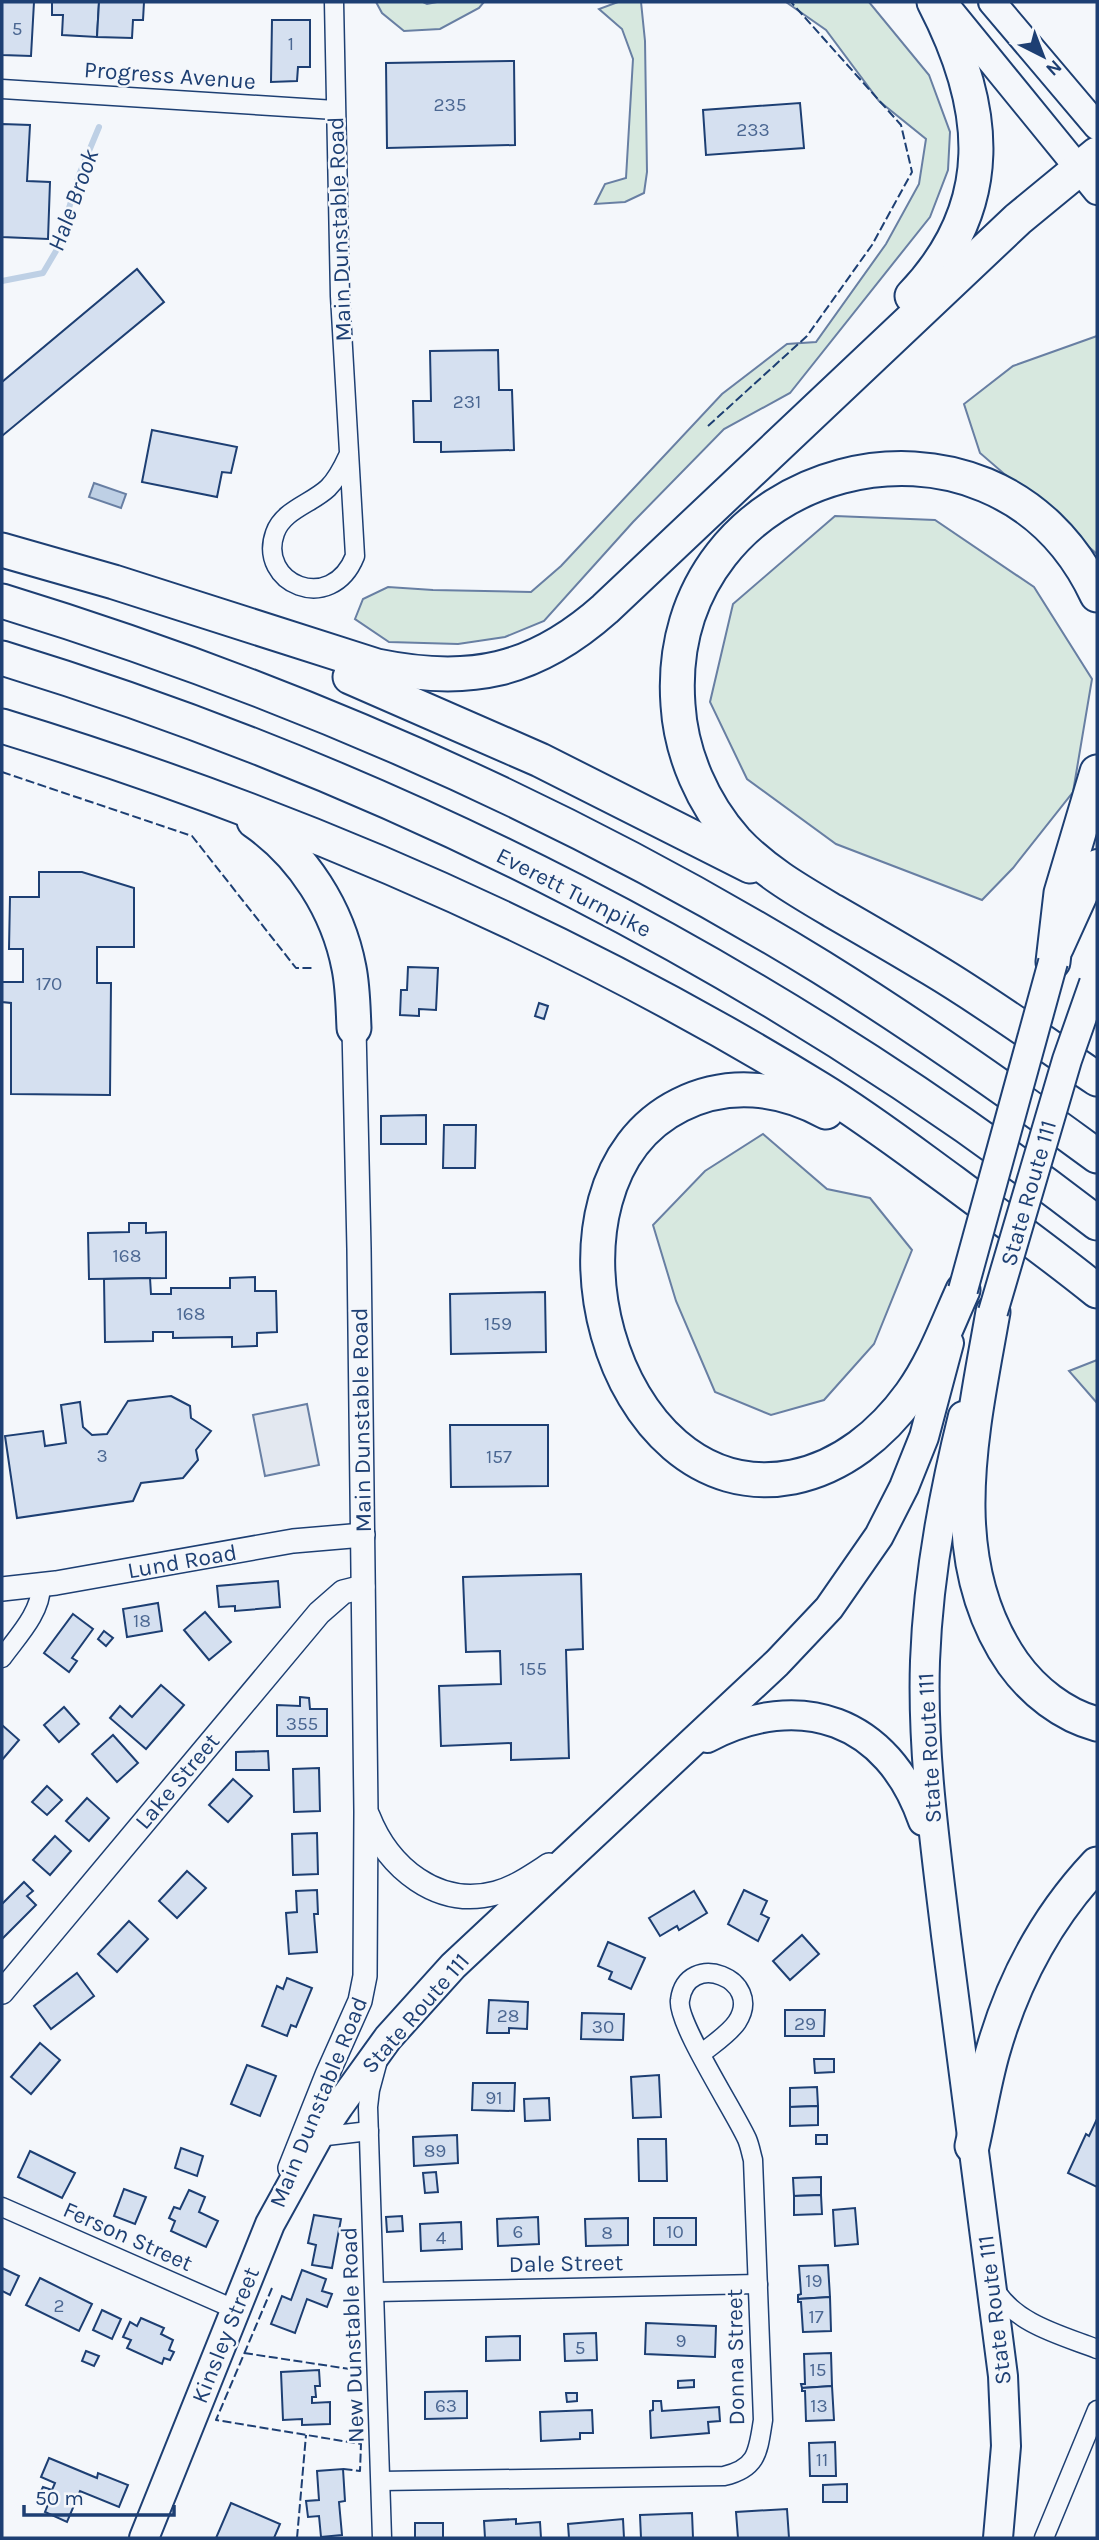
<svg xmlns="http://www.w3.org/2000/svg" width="1099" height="2540" font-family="Karla,sans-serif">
  <rect width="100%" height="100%" fill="#f4f7fb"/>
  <g fill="#d7e8df" stroke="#687fa3" stroke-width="2">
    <path d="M376 2H423L427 4 437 2H484L479 8 440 29 404 31 382 13Z"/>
    <path d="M618 2H641L645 41 647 172 644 193 625 202 595 204 605 184 626 178 633 59 622 29 599 9Z"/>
    <path d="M786 2H869L929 75 950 132 948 170 930 217 790 393 724 429 633 522 544 621 505 637 458 644 389 642 355 619 363 599 388 587 433 590 531 592 561 566 722 394 787 344 816 342 886 244 919 184 926 139 879 101 826 30Z"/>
    <path d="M1097 336V554L980 453 964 404 1013 366Z"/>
    <path d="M835 516 935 520 1034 587 1092 679 1073 792 1013 868 982 900 836 844 747 779 710 702 733 604Z"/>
    <path d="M763 1134 827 1189 870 1198 912 1250 874 1344 824 1400 771 1415 715 1392 676 1301 653 1225 705 1171Z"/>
    <path d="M1097 1360V1403L1069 1371Z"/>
  </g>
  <path fill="#e3e8f0" stroke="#687fa3" stroke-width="2" d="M307 1404 319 1465 265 1476 253 1415Z"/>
  <path fill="#bed0e5" stroke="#687fa3" stroke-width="2" d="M94 483 126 494 121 508 89 497Z"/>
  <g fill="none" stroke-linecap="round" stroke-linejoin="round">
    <path stroke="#bed0e5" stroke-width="6" d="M2 281 43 273 56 251 79 175 99 127"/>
  </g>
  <g fill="#d5e0f0" stroke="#1d3f73" stroke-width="2">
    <path d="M2 2H34L31 56 2 55Z"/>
    <path d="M52 2H99L97 37 62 35 63 15H52Z"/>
    <path d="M99 2H144L143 20H133L132 38 97 37Z"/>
    <path d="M272 20H310V67H298L297 81 271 82Z"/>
    <path d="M514 61 515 145 387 148 386 63Z"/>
    <path d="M800 103 804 148 706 155 703 110Z"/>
    <path d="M2 124 30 125 27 181 50 182 48 239 2 237Z"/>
    <path d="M137 269 164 302 2 436V382Z"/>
    <path d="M498 350 499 390H512L514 450 441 452V442H414L413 401H431L430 351Z"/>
    <path d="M152 430 237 447 231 473 222 472 217 497 142 482Z"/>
    <path d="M39 872H82L134 888V947H97V983H111L110 1095 11 1094V1003L2 1002V982H23V949H9L10 897H39Z"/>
    <path d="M408 967 438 968 436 1010 419 1009V1016L400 1015 401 990H407Z"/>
    <path d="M539 1003 548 1006 544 1019 535 1016Z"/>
    <path d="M426 1115V1144H381V1116Z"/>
    <path d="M444 1125H476L475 1168H443Z"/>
    <path d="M129 1223H146V1233L166 1232V1278L89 1279 88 1233 129 1232Z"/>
    <path d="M255 1277V1291H276L277 1332 257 1333V1346L232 1347V1337L173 1338V1332H153V1341L105 1342 104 1279 150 1278 151 1294H171V1288H230V1278Z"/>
    <path d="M545 1292 546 1352 451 1354 450 1294Z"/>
    <path d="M171 1396 190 1406 191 1418 211 1431 196 1450 198 1460 183 1478 141 1483 133 1501 17 1518 5 1436 43 1431 45 1446 66 1443 61 1405 80 1402 83 1427 92 1435 107 1434 128 1401Z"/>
    <path d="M450 1425H548V1486L451 1487Z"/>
    <path d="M581 1574 583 1649 566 1650 569 1758 511 1760V1743L441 1746 439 1686 501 1684 500 1651 466 1652 463 1577Z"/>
    <path d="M278 1581 280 1607 235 1611V1606L219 1607 217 1586Z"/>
    <path d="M158 1603 162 1631 127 1637 123 1609Z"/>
    <path d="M205 1612 231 1642 209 1660 184 1630Z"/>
    <path d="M73 1614 93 1629 72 1658 77 1661 69 1672 44 1653Z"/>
    <path d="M104 1631 113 1638 106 1646 98 1639Z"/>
    <path d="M161 1685 184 1705 146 1749 110 1718 120 1706 132 1717Z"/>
    <path d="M300 1697 309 1698 310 1709H327V1736H277V1705L300 1706Z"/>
    <path d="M64 1707 79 1724 59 1742 44 1725Z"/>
    <path d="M2 1725 19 1740 2 1760Z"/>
    <path d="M113 1735 138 1763 117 1782 92 1754Z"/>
    <path d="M268 1751 269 1770H236V1752Z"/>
    <path d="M319 1768 320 1811 294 1812 293 1769Z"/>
    <path d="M233 1779 252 1796 228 1822 209 1805Z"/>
    <path d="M47 1786 62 1800 47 1815 32 1802Z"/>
    <path d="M87 1798 109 1818 89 1841 66 1821Z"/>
    <path d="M317 1833 318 1874 293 1875 292 1834Z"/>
    <path d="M55 1836 71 1851 50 1875 33 1860Z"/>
    <path d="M187 1871 206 1888 177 1918 159 1901Z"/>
    <path d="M24 1882 33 1891 27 1896 36 1905 2 1939V1904Z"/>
    <path d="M317 1890 318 1914H314L317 1952 289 1954 286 1913 297 1912 296 1891Z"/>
    <path d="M744 1890 767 1901 761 1914 769 1918 758 1941 728 1924Z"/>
    <path d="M694 1891 707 1913 679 1930 677 1926 660 1936 649 1918Z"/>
    <path d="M129 1921 148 1939 117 1972 98 1954Z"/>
    <path d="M802 1935 819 1954 790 1980 773 1961Z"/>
    <path d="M608 1942 645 1958 631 1989 609 1979 612 1972 598 1966Z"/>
    <path d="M77 1973 94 1996 51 2029 34 2006Z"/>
    <path d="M287 1978 312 1988 296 2027 291 2025 287 2036 262 2026 277 1986 283 1989Z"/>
    <path d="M489 2000 528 2002 527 2029 509 2028V2033H487Z"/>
    <path d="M785 2010H825L824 2036H785Z"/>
    <path d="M582 2013 624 2014 623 2040 581 2039Z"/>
    <path d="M40 2043 60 2060 31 2094 11 2077Z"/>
    <path d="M814 2059H834V2072L815 2073Z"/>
    <path d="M247 2065 276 2076 260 2116 231 2104Z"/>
    <path d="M659 2075 661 2117 633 2118 631 2077Z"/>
    <path d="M473 2083H515L514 2111 472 2110Z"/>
    <path d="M817 2087 818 2106 790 2107V2088Z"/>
    <path d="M549 2098 550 2120 525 2121 524 2099Z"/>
    <path d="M818 2106V2125L790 2126V2107Z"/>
    <path d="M1097 2119V2187L1068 2173 1086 2134 1089 2136Z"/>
    <path d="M457 2135 458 2163 414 2166 413 2137Z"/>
    <rect x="816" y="2135" width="11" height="9"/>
    <path d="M638 2139H666L667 2181H639Z"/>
    <path d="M181 2148 203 2156 197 2176 175 2168Z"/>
    <path d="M30 2151 75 2173 62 2198 18 2177Z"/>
    <path d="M436 2172 438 2192 425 2193 423 2173Z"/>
    <path d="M821 2177V2195L794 2196 793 2178Z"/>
    <path d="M124 2189 146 2197 135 2224 114 2216Z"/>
    <path d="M189 2190 205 2197 199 2212 218 2221 206 2247 171 2231 175 2221 169 2218 174 2207 180 2209Z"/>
    <path d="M821 2195 822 2214 794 2215V2196Z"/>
    <path d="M855 2208 858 2244 835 2246 833 2210Z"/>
    <path d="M314 2215 341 2219 332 2268 312 2265 316 2245 308 2243Z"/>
    <path d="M402 2216 403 2231 387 2232 386 2217Z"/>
    <path d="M538 2217 539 2244 498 2246 497 2219Z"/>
    <path d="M628 2218V2245L586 2246 585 2219Z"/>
    <rect x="654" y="2218" width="42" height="27"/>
    <path d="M461 2222 462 2249 421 2251 420 2224Z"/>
    <path d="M828 2265 830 2297 798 2299V2295L801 2294 799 2266Z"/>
    <path d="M2 2268 19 2276 10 2295 2 2291Z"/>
    <path d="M302 2270 326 2279 322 2291 332 2294 327 2307 307 2299 295 2333 271 2324 282 2296 291 2300Z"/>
    <path d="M40 2278 92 2304 79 2331 26 2305Z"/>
    <path d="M830 2297 831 2331 803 2332 801 2302H798V2299Z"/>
    <path d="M102 2310 121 2319 112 2339 93 2330Z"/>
    <path d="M141 2318 164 2328 161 2334 173 2340 169 2350 174 2352 170 2360 164 2358 162 2364 127 2348 131 2340 123 2337 130 2322 137 2326Z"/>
    <path d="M646 2323 716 2326 715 2357 645 2354Z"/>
    <path d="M596 2333 597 2360 565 2361 564 2334Z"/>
    <path d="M520 2336V2360L486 2361V2337Z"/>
    <path d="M86 2351 99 2356 94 2366 82 2361Z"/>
    <path d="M831 2353 832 2386 802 2388 801 2384H805L804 2354Z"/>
    <path d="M319 2370 320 2386H315L316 2397H312V2403L330 2402V2424L302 2425V2419L283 2420 281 2372Z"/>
    <path d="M694 2380V2387L678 2388V2381Z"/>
    <path d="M832 2386 834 2420 806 2421 805 2391H802V2388Z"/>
    <path d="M467 2391V2418L425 2419V2392Z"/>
    <path d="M566 2393H577V2401L567 2402Z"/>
    <path d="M653 2401H661L662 2411 719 2407 720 2421 708 2422 709 2433 651 2438 650 2411 653 2410Z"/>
    <path d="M592 2410 593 2433H580V2439L541 2441 540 2412Z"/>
    <path d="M835 2442 836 2476H810L809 2443Z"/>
    <path d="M49 2458 97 2478 98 2473 128 2485 119 2507 80 2491 67 2522 45 2512 49 2502 38 2497 43 2487 52 2490 55 2483 41 2477Z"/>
    <path d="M343 2469 345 2501 339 2502 342 2535 321 2537 319 2516 308 2517 306 2501 319 2500 317 2471Z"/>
    <path d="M847 2484V2502H823V2485Z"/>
    <path d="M231 2503 280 2524 274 2538H216Z"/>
    <path d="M787 2509 789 2538H738L736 2512Z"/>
    <path d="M692 2513 693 2538H641L640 2515Z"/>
    <path d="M516 2519V2524L540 2522 541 2538H485L484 2521Z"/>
    <path d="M623 2519 624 2538H569L568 2524Z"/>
    <rect x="415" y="2523" width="28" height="15"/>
  </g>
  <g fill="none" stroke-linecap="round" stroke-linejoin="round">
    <g stroke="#1d3f73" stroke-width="21">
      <g id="minor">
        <path d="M334 2 340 296 355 556C331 616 257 583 275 533 283 510 311 504 328 488 337 479 343 467 348 456"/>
        <path d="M2 89 335 110"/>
        <path d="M2 1658C17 1637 41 1613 41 1586"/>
        <path d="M377 2064 370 2090 368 2107 382 2538"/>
        <path d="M318 2137 369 2131"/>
        <path d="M2 2207 234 2309"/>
        <path d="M994 2288C1015 2324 1061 2335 1097 2349"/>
        <path d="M375 2292 758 2284"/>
        <path d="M381 2481 724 2476C758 2468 758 2451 763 2420L753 2160C751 2153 750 2146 747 2139 735 2112 676 2022 680 2000 687 1949 765 1979 737 2022 729 2034 713 2044 701 2054"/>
        <path d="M1044 2538 1097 2410"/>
      </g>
    </g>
    <g stroke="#1d3f73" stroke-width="26">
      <g id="tertiary">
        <path d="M2 1589 56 1583 293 1541 363 1535"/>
        <path d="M368 1816C388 1867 437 1909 496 1893 515 1888 532 1876 549 1865"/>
        <path d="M2 1992 319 1613 343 1592 363 1587"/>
        <path d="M290 2168 327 2075 360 2001 365 1976 366 1812 359 1249 354 1028"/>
      </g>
    </g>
    <g stroke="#1d3f73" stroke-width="30">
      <g id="secondary">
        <path d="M943 2 1097 191"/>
        <path d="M992 2 1097 126"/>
      </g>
    </g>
    <g stroke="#1d3f73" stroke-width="32">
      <g id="primary">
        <path d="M1059 948 1097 864"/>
        <path d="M963 1416C943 1496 928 1577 925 1661 922 1753 935 1843 946 1935 964 2082 985 2229 1003 2376L1006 2446 998 2538"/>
        <path d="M707 1738C800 1689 888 1720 923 1821"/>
        <path d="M144 2538 270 2224 318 2137 339 2106 388 2038 453 1966 777 1663 829 1608 879 1536 904 1487 924 1437 949 1343"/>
      </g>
    </g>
    <g stroke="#1d3f73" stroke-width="37">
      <g id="motorway">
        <path d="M912 296C999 205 988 106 934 2"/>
        <path d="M2 550 114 582 377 666C469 685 534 672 605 609L1018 219 1097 154"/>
        <path d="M1097 595C993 374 660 463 678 705 681 754 703 804 736 841 764 871 799 891 833 911 866 930 899 949 932 969 989 1003 1042 1042 1097 1079"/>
        <path d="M2 601C289 689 565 810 821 967 916 1026 1007 1090 1097 1156"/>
        <path d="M2 658C397 779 770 970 1097 1223"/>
        <path d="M350 677 540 760 750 866"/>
        <path d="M2 726C287 813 566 933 820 1089 866 1117 909 1150 953 1182 1001 1218 1050 1253 1097 1291"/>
        <path d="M254 821C303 855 338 910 349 968 353 988 353 1008 354 1028"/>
        <path d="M1053 962 1061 893 1097 772"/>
        <path d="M826 1112C780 1087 728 1081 680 1105 523 1183 607 1513 793 1477 842 1467 882 1434 911 1394 934 1362 947 1325 963 1290"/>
        <path d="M993 1312C973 1427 940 1558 1013 1663 1033 1691 1063 1715 1097 1724"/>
        <path d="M972 2146C979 2115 984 2082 993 2051 1013 1981 1047 1917 1097 1864"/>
      </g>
    </g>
    <use href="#minor" stroke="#f4f7fb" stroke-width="18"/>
    <use href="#tertiary" stroke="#f4f7fb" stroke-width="23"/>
    <use href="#secondary" stroke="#f4f7fb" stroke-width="26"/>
    <use href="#primary" stroke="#f4f7fb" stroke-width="28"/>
    <use href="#motorway" stroke="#f4f7fb" stroke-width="33"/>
    <g stroke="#1d3f73" stroke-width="32" stroke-linecap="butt">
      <g id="primary-bridge">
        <path d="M963 1290 1053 962"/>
        <path d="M993 1312 1067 1060 1094 983"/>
      </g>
    </g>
    <use href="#primary-bridge" stroke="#f4f7fb" stroke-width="28"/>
    <g stroke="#1d3f73" stroke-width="2" stroke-dasharray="9 3.5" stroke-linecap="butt">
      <path d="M708 426 807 336 872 245 912 172 901 125 791 2"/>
      <path d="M2 772 192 836 296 968H314"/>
      <path d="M272 2288 216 2420 361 2444 360 2471 343 2469"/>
      <path d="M244 2353 356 2370"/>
      <path d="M297 2538 306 2435"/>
    </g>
  </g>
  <g text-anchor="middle" stroke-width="5" stroke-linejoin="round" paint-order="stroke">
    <g font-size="19" fill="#4b6792">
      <text x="17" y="35">5</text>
      <text x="291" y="50">1</text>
      <text x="450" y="111">235</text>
      <text x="753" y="136">233</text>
      <text x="467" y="408">231</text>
      <text x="49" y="990">170</text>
      <text x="127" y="1262">168</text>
      <text x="191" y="1320">168</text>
      <text x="498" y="1330">159</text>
      <text x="102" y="1462">3</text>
      <text x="499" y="1463">157</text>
      <text x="142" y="1627">18</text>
      <text x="533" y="1675">155</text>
      <text x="302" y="1730">355</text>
      <text x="508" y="2022">28</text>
      <text x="805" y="2030">29</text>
      <text x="603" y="2033">30</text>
      <text x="494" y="2104">91</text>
      <text x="435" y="2157">89</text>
      <text x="518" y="2238">6</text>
      <text x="675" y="2238">10</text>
      <text x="607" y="2239">8</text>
      <text x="441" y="2244">4</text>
      <text x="814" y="2287">19</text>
      <text x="59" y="2312">2</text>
      <text x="816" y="2323">17</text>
      <text x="681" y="2347">9</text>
      <text x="580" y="2354">5</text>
      <text x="818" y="2376">15</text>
      <text x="446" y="2412">63</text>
      <text x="819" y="2412">13</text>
      <text x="822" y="2466">11</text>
    </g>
    <g font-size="23" fill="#1d3f73" stroke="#f4f7fb">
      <text transform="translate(170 75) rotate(4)" y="8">Progress Avenue</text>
      <text transform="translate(339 229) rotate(-92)" y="8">Main Dunstable Road</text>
      <text transform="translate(574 892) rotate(27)" y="8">Everett Turnpike</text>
      <text transform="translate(1028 1193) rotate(-74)" y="8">State Route 111</text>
      <text transform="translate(361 1420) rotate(-91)" y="8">Main Dunstable Road</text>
      <text transform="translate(182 1561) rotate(-10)" y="8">Lund Road</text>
      <text transform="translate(929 1748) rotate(-93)" y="8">State Route 111</text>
      <text transform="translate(177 1781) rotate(-50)" y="8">Lake Street</text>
      <text transform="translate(415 2013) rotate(-49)" y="8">State Route 111</text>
      <text transform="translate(318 2102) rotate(-68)" y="8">Main Dunstable Road</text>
      <text transform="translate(128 2236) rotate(24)" y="8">Ferson Street</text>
      <text transform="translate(566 2263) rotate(-1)" y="8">Dale Street</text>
      <text transform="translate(994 2310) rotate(-97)" y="8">State Route 111</text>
      <text transform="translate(225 2335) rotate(-68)" y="8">Kinsley Street</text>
      <text transform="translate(352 2335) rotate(-92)" y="8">New Dunstable Road</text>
      <text transform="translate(735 2357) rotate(-91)" y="8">Donna Street</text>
    </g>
    <g font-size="24" font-style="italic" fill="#1d3f73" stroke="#f4f7fb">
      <text transform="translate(73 200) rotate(-70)" y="8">Hale Brook</text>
    </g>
  </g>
  <rect width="1099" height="2540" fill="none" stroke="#1d3f73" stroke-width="7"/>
  <g transform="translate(1043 56) rotate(138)" stroke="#f4f7fb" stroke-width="5" paint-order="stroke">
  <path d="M0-5L12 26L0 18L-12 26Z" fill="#1d3f73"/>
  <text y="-10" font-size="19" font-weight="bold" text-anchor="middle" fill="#1d3f73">N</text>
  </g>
  <path d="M24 2505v10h150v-10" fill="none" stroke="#1d3f73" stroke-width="3.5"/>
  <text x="35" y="2505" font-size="21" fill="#1d3f73" stroke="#f4f7fb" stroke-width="5" paint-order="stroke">50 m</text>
</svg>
